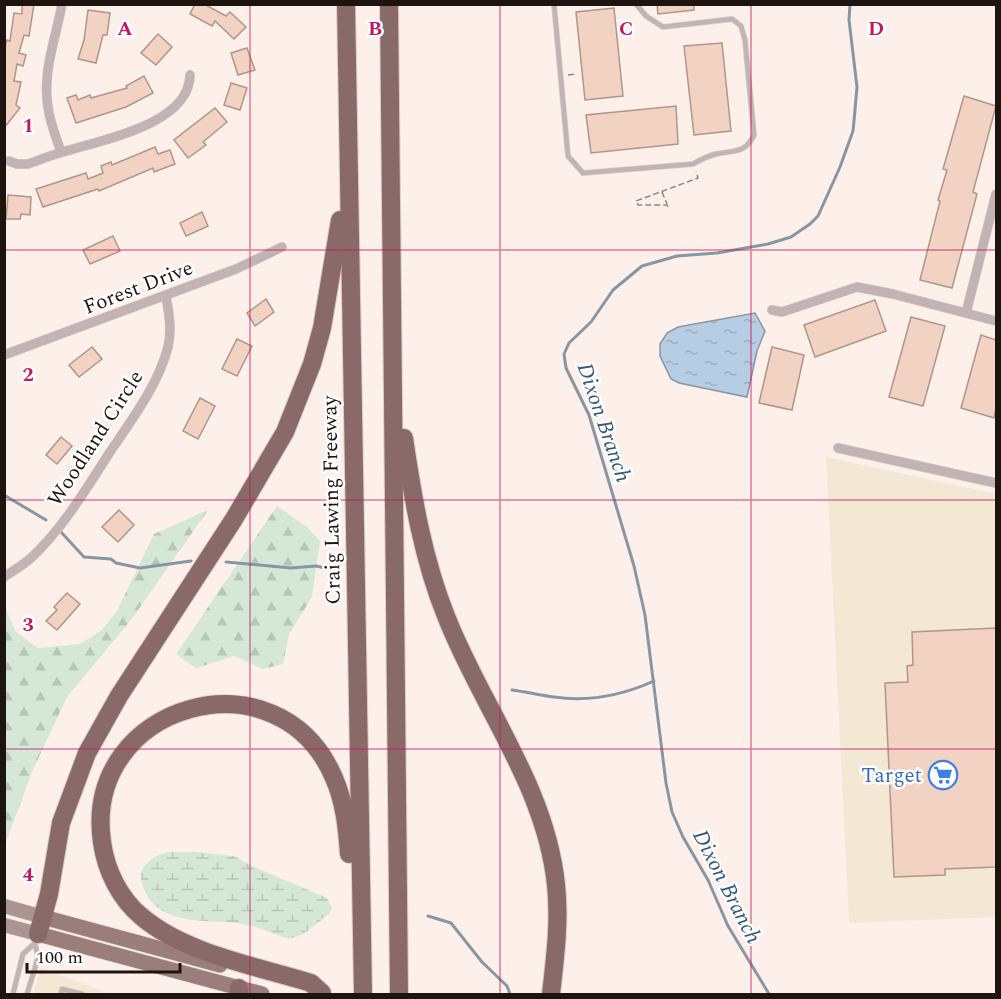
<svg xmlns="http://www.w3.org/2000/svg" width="1001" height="999" font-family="Spectral,serif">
  <defs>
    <pattern id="forest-firs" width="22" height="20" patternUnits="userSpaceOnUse" patternTransform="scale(1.5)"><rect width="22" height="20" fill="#d5e8d7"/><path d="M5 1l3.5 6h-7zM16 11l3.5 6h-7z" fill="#b6c6b7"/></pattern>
    <pattern id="wetland-marsh" width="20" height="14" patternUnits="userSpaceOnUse" patternTransform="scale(1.5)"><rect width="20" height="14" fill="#d5e8d7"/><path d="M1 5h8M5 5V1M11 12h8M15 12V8" fill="none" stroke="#b6c6b7"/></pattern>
    <pattern id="water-ripples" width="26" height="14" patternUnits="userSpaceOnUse" patternTransform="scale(1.5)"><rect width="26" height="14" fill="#b6cde4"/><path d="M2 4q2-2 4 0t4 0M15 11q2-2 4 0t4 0" fill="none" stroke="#9cafc2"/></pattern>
  </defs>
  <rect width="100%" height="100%" fill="#fdf0ea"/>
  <g fill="#f2e8d3">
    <path d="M826 457 996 494V917L849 923Z"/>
    <path d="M41 968 110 994H33Z"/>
  </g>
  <g fill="url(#forest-firs)">
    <path d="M277 506 307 527 320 541 312 597 289 634 283 664 263 669 234 656 196 668 176 654Z"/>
    <path d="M208 510 131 620 67 697 32 772 5 845V607L16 632 38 648 80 644 102 630 117 611 154 534Z"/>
  </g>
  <path fill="url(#wetland-marsh)" d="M168 852H195L234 856 254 867 327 898 332 908 330 913C316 923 302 940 285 938 270 932 252 925 236 923 196 919 147 926 140 873 147 861 154 856 168 852Z"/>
  <path fill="url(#water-ripples)" stroke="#8896a4" stroke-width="1.5" d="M755 313 765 331 757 351 747 397 679 383 671 379 660 356V344L667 333 678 327Z"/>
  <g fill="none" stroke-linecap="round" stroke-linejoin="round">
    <g stroke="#8896a4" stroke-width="3">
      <path d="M4 495 46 520"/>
      <path d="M61 532 84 557 111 559 116 563 140 568 191 561"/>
      <path d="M226 562 291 568 316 566 330 569"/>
      <path d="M512 690C526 692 540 695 554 697 588 702 623 695 654 681"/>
      <path d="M428 916 451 923 482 962 507 986 510 994"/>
      <path d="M769 994 728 926 708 880 683 837 672 812 666 783 645 615 634 566 589 415 566 368 564 354 569 343 591 322 613 290 642 266 677 256 717 253 768 244 791 237 810 224 818 216 840 167 853 131 854 121 857 87 849 20 850 4"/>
    </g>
  </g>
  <g fill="#f1d2c3" stroke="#b29587" stroke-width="1.5">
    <path d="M22 4H34L29 36 24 35 19 53 26 55 23 66 17 64 14 81 21 82 16 105 20 108 4 128V49L7 40 10 41 14 13 22 14Z"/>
    <path d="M195 4H204L226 16 230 12 246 27 234 39 215 21 212 26 190 14Z"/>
    <path d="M657 4H694V10L658 14Z"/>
    <path d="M614 8 623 96 585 100 576 12Z"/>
    <path d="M88 10 110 13 107 35H103L96 63 78 59 84 40Z"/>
    <path d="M158 34 172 47 156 65 141 53Z"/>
    <path d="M722 43 731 131 694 135 684 46Z"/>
    <path d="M247 48 255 70 238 75 231 53Z"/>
    <path d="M144 76 153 93 126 107 76 123 67 98 76 95 78 100 90 95 91 98 127 88 126 86Z"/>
    <path d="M231 83 247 88 240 110 224 105Z"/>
    <path d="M964 96 996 106 973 192 977 194 952 288 920 280 940 201 938 200 947 170 943 169Z"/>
    <path d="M676 106 678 144 591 153 586 115Z"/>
    <path d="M215 108 227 122 203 142 206 145 188 158 174 140Z"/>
    <path d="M155 147 158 154 170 150 175 164 154 172 153 168 99 191 98 189 43 207 36 189 86 173 88 179 103 173 101 166 111 162 112 165Z"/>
    <path d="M8 195 31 197 30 215 21 214 20 219H6Z"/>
    <path d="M202 212 208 226 186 236 180 223Z"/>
    <path d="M113 236 120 251 90 264 83 250Z"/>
    <path d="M266 299 274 312 255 326 247 313Z"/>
    <path d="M875 300 886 331 815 357 804 325Z"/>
    <path d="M911 317 945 326 923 406 889 397Z"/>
    <path d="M981 335 996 340V408L994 418 961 408Z"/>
    <path d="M237 339 252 346 237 376 222 369Z"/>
    <path d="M92 347 102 359 79 377 69 365Z"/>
    <path d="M772 347 804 355 792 410 759 403Z"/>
    <path d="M200 398 215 406 198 439 183 431Z"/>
    <path d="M61 437 72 446 57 464 46 455Z"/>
    <path d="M119 510 134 525 118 542 102 527Z"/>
    <path d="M67 593 80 604 57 630 46 621 57 610 54 607Z"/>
    <path d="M996 628V867L945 869V875L894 877 885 683 908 682 907 666 913 665 912 632Z"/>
  </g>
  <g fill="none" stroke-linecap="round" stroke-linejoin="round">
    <g stroke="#d9cdc7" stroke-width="6">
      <g id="lane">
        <path d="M554 4 568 156 583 173 693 164C700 160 708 156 716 154 734 150 745 154 754 135L745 40 741 26 732 19 663 27 646 16 636 4"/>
        <path d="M13 994 23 954 35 943 37 938"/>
        <path d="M27 994 38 958 35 943"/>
        <path d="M61 994 62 989 82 994"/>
      </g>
    </g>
    <g stroke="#d9cdc7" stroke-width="10">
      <g id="street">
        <path d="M61 152C56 137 50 123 48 107 42 72 56 38 62 4"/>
        <path d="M9 161 17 164H28C40 160 51 155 63 152 101 140 189 125 190 75"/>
        <path d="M772 310 782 312 857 287 893 294 996 321"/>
        <path d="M966 313 996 194"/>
        <path d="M4 355 236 269 282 247"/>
        <path d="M838 448 996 483"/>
        <path d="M4 577C13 571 23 565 31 558 62 529 85 491 108 455 130 422 158 386 168 347 172 330 169 313 166 297"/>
      </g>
    </g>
    <g stroke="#d9cdc7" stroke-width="15">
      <g id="secondary">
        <path d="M4 906 43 917"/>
        <path d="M4 925 38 934"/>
      </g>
    </g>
    <g stroke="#d9cdc7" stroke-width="16">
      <g id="primary">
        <path d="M43 917 220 965"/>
        <path d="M38 934 262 994"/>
      </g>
    </g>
    <g stroke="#d9cdc7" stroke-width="20">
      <g id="highway">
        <path d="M346 4 363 994"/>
        <path d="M389 4 399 994"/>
        <path d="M404 438C413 499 423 559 446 616 481 706 546 786 556 885 560 921 555 959 551 994"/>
        <path d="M38 934 49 894 61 823 87 753 119 696 234 519 285 432 312 364 322 328 340 220"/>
        <path d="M239 988V994"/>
        <path d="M322 993 311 983C256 966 186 954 142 917 120 899 106 871 102 842 82 703 279 648 334 778 345 803 347 828 349 854"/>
      </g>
    </g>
    <g stroke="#91857f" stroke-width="1.5" stroke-dasharray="6 3" stroke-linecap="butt">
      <path d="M568 75 576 74"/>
      <path d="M662 192 667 204"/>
      <path d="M668 207 667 205H638L636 201 698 178 696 172"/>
    </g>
    <use href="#lane" stroke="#c3b3b2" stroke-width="4.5"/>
    <use href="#street" stroke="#c3b3b2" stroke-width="9"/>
    <use href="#secondary" stroke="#ab9492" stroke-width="14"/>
    <use href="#primary" stroke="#997e7b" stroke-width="15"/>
    <use href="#highway" stroke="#896a68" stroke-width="18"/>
  </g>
  <path fill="none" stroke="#c2185b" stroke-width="1.5" stroke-opacity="0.55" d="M250 4V994M500 4V994M751 4V994M4 250H996M4 500H996M4 749H996"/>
  <defs>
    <g id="supermarket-ring" transform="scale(1.5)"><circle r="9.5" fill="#fff" stroke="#3f7fe0" stroke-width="1.5"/><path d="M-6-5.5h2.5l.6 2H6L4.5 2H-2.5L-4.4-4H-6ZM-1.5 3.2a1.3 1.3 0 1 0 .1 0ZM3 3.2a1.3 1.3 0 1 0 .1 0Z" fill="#3f7fe0"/></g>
  </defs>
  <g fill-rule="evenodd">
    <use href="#supermarket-ring" x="943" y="775"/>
  </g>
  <g text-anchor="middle" stroke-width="5" stroke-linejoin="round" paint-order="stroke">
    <g font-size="21" fill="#1e140f" stroke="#fff">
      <text transform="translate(138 287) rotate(-21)" y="7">Forest Drive</text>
      <text transform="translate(95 438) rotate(-57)" y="7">Woodland Circle</text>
      <text transform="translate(331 500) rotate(-91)" y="7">Craig Lawing Freeway</text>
    </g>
    <g font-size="21" fill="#366cbe" stroke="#fff" text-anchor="end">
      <text x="922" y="782">Target</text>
    </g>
    <g font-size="22" font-style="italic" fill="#33587a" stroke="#fff">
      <text transform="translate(605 422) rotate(71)" y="8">Dixon Branch</text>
      <text transform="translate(728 886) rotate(63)" y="8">Dixon Branch</text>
    </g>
  </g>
  <g font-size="20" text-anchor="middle" font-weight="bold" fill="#c2185b" stroke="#fff" stroke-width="5" stroke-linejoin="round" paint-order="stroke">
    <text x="125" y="35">A</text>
    <text x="375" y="35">B</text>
    <text x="626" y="35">C</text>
    <text x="876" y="35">D</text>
    <text x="28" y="132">1</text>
    <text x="28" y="381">2</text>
    <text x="28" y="631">3</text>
    <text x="28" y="881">4</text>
  </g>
  <rect width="1001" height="999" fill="none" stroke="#1e140f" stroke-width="12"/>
  <path d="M27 963v9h153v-9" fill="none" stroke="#1e140f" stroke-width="3"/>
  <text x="36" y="963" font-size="18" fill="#1e140f" stroke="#ffffff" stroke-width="4.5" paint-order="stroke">100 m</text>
</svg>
